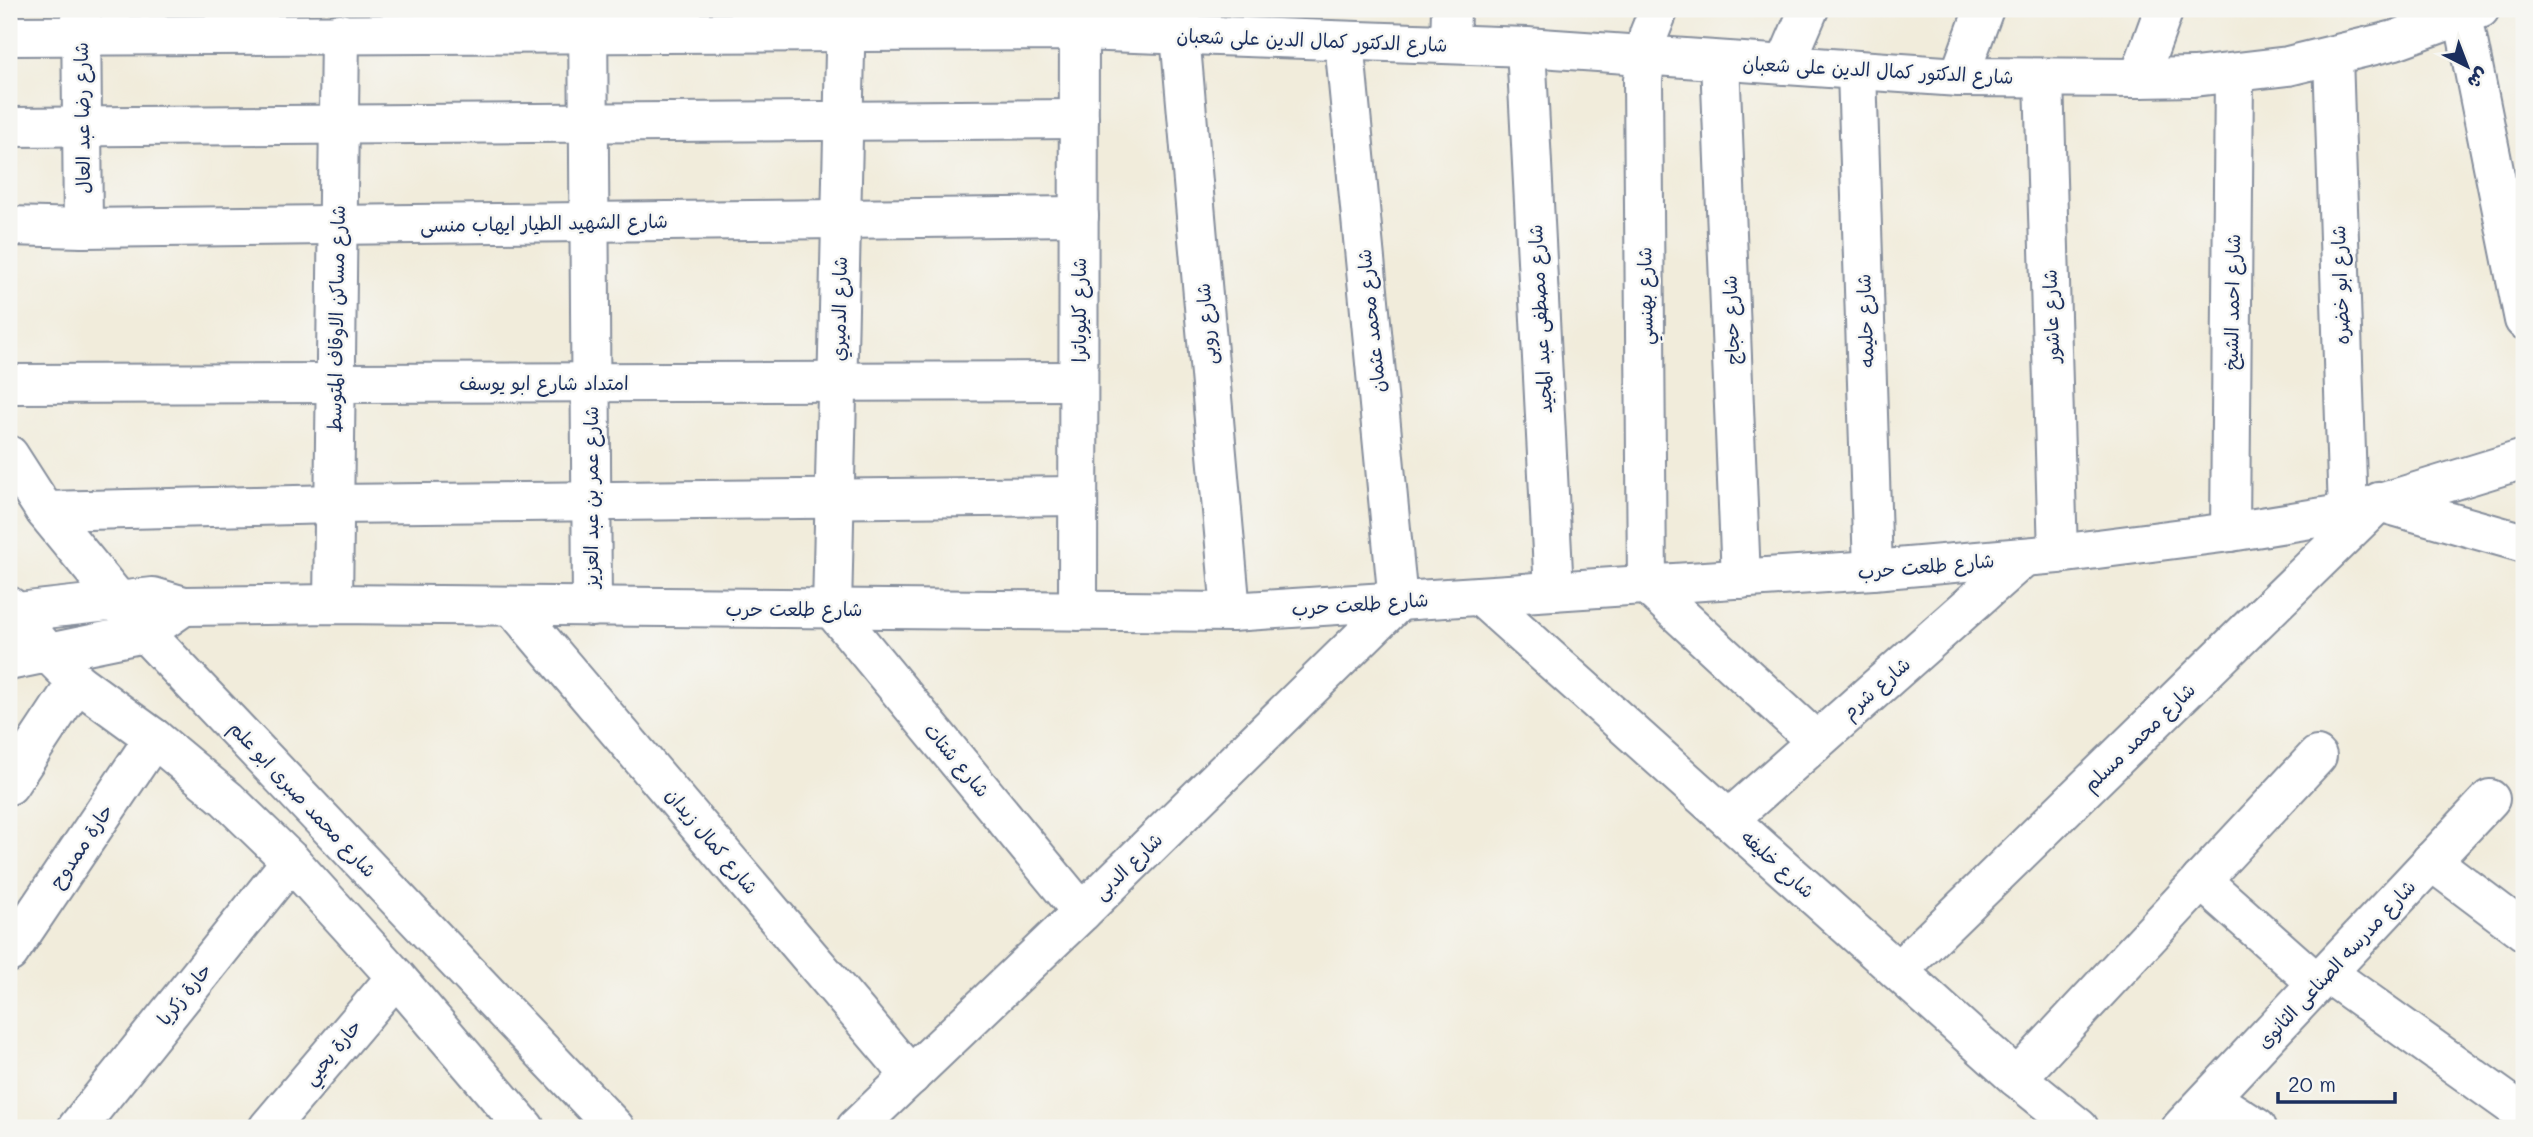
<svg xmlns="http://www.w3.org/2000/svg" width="2533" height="1137" font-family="Mali,'Playpen Sans Arabic',sans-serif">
  <rect width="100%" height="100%" fill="#f6f6f2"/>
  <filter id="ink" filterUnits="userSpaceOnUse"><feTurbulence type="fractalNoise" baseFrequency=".0143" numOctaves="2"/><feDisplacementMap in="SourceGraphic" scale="14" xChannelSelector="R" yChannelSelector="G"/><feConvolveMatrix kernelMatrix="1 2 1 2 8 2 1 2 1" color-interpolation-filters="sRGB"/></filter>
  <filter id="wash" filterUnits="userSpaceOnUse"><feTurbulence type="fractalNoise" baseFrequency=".00686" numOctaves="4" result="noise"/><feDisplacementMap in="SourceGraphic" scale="28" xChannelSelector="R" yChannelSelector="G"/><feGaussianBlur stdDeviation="1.57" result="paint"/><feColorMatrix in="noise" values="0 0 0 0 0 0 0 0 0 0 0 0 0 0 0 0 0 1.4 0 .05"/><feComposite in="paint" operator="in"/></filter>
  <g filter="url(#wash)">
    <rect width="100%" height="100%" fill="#f1ecdb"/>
  </g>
  <g filter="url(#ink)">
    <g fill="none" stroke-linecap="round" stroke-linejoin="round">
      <g stroke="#868e9c" stroke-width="42">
        <g id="minor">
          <path d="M588 9 592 607"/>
          <path d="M846 9 832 609 1082 912"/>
          <path d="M1659 9 1649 34 1643 79 1647 585 1816 741"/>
          <path d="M81 11 83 228"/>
          <path d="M2463 16 2524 320"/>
          <path d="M1180 35 1231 612"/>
          <path d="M9 36 1079 31 1526 47 1959 77 2139 78 2194 77 2288 66 2395 40 2480 9"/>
          <path d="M1450 44 1451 9"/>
          <path d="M1526 47 1554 591"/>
          <path d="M2333 56 2348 513"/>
          <path d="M1720 61 1741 579"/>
          <path d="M1785 65 1809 9"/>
          <path d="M1857 71 1873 570"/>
          <path d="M1959 77 1984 9"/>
          <path d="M2044 78 2058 554"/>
          <path d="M2139 78 2164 9"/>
          <path d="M9 127 1079 119"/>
          <path d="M9 226 83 228 1079 216"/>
          <path d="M9 384 1078 381"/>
          <path d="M9 455 45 511 145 633 615 1128"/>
          <path d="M45 511 334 504 1078 496"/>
          <path d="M2230 532 2234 73"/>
          <path d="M1480 596 2017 1078 2079 1128"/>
          <path d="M333 604 340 33"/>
          <path d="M9 606 49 654 77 682 154 738 227 799 291 861 396 977 525 1128"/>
          <path d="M513 607 911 1076"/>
          <path d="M1078 611 1079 9"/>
          <path d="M9 785 77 682"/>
          <path d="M1729 819 2024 557"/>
          <path d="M2431 861 2524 931"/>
          <path d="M2201 880 2317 983"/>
          <path d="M9 953 154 738"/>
          <path d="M1898 971 2379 502 2524 543"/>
          <path d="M2327 973 2524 1114"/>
          <path d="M2017 1078 2317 756"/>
          <path d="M2210 1098 2257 1128"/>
          <path d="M77 1128 291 861"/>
          <path d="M268 1128 396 977"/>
          <path d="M856 1128 1082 912 1398 602 1344 41"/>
          <path d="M2181 1128 2490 799"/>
        </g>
      </g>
      <g stroke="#868e9c" stroke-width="42">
        <g id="major">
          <path d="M9 613 153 597 184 606 333 604 1231 612 1873 570 2058 554 2230 532 2348 513 2524 459"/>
          <path d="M9 661 145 633 184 606"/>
        </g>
      </g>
      <use href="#minor" stroke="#fff" stroke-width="38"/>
      <use href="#major" stroke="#fff" stroke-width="38"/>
    </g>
  </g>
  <g text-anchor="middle" stroke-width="5" stroke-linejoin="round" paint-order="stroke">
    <g font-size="19" fill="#1b2f5e" stroke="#f6f6f2">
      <text transform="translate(1312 40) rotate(2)" y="7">شارع الدكتور كمال الدين على شعبان</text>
      <text transform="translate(1878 70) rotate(3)" y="7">شارع الدكتور كمال الدين على شعبان</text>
      <text transform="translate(82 118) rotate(-91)" y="7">شارع رضا عبد العال</text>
      <text transform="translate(544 223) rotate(-1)" y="7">شارع الشهيد الطيار ايهاب منسى</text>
      <text transform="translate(2340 285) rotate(-92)" y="7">شارع ابو خضره</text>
      <text transform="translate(1645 296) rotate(-91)" y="7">شارع بهنسي</text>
      <text transform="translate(2232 302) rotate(-89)" y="7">شارع احمد الشيخ</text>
      <text transform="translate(839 309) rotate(-89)" y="7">شارع الدميري</text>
      <text transform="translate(1079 310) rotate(-90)" y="7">شارع كليوباترا</text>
      <text transform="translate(2051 316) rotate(-92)" y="7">شارع عاشور</text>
      <text transform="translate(336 319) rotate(-89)" y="7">شارع مساكن الاوقاف المتوسط</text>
      <text transform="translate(1540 319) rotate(-93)" y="7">شارع مصطفى عبد المجيد</text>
      <text transform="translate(1731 320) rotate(-92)" y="7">شارع حجاج</text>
      <text transform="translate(1371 321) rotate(-96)" y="7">شارع محمد عثمان</text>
      <text transform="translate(1865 321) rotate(-92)" y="7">شارع حليمه</text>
      <text transform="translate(1206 324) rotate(-95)" y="7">شارع روبى</text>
      <text x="544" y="390">امتداد شارع ابو يوسف</text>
      <text transform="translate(591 497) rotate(-90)" y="7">شارع عمر بن عبد العزيز</text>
      <text transform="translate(1926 566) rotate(-5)" y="7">شارع طلعت حرب</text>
      <text transform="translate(1360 604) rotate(-4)" y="7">شارع طلعت حرب</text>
      <text x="794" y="616">شارع طلعت حرب</text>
      <text transform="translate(1876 688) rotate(-41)" y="7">شارع شرم</text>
      <text transform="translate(2139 737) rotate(-44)" y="7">شارع محمد مسلم</text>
      <text transform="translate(957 760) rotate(50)" y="7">شارع شتات</text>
      <text transform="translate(303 799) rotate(47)" y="7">شارع محمد صبرى ابو علم</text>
      <text transform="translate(712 841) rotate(50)" y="7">شارع كمال زيدان</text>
      <text transform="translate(81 846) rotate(-56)" y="7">حارة ممدوح</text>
      <text transform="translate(1778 864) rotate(42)" y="7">شارع خليفه</text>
      <text transform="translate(1128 866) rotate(-44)" y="7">شارع الدبى</text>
      <text transform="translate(2336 964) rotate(-47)" y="7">شارع مدرسه الصناعى الثانوى</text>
      <text transform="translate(184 994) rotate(-51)" y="7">حارة زكريا</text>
      <text transform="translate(332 1052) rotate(-50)" y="7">حارة يحيي</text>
    </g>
  </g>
  <rect width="2533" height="1137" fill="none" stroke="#f6f6f2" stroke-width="35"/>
  <g transform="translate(2467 66) rotate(138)" stroke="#f6f6f2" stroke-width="5" paint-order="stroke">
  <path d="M0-5L12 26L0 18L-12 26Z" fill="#1b2f5e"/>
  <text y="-10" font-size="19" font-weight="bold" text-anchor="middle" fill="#1b2f5e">ش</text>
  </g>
  <path d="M2278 1092v10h117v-10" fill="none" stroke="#1b2f5e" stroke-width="3.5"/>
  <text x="2288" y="1092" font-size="21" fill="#1b2f5e" stroke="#f6f6f2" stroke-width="5" paint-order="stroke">20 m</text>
</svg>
